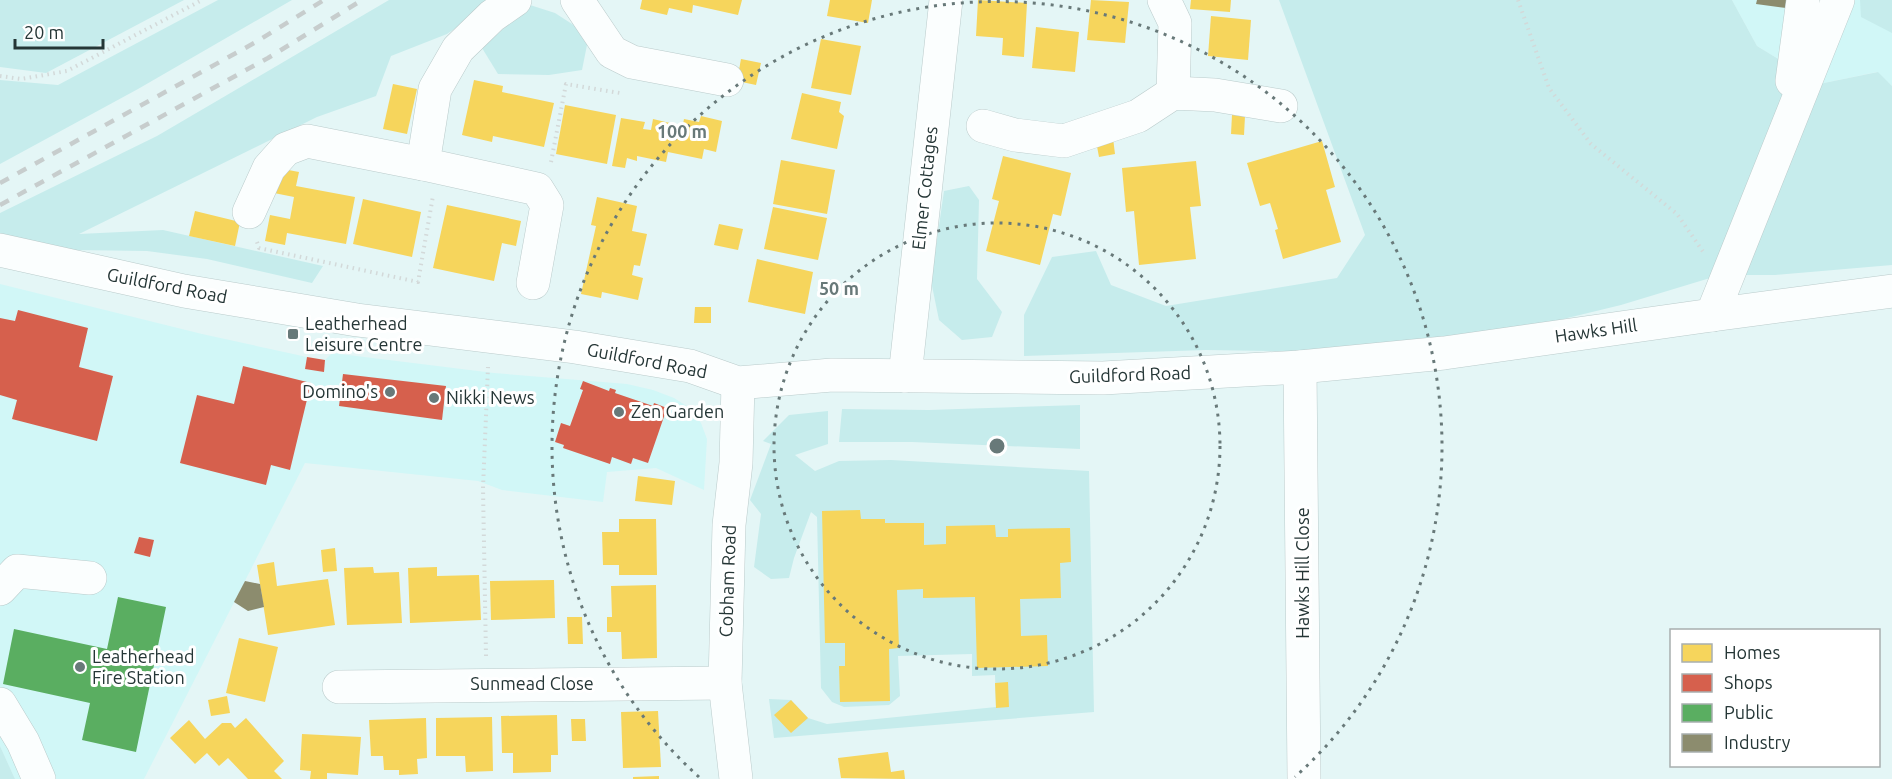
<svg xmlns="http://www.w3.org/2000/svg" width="1892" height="779" font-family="Ubuntu,sans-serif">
  <rect width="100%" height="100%" fill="#e4f6f6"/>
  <g fill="#d1f7f7">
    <path d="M1732 0H1892V86L1877 72 1819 84 1757 46Z"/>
    <path d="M0 284 202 334 307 357 305 368 323 372 325 360 332 353 494 373 627 384 653 390 674 398 690 408 701 423 707 439 704 490 656 468 607 472 603 502 502 490 478 481 305 463 144 779H15L0 746Z"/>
  </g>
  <g fill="#c6ecec">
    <path d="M0 0H184L46 73 0 67Z"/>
    <path d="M218 0H292L138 89 0 164V80L58 85Z"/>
    <path d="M389 0H496L447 34 391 56 376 96 317 117 79 234 163 230 323 266 312 283 207 259 147 251 75 250 0 239V213L157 136Z"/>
    <path d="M1279 0H1732L1757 46 1819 84 1878 72 1892 86V265L1775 275H1720L1621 305 1468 342 1345 352 1206 350 1024 356V315L1052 257 1096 251 1111 285 1166 306 1337 278 1365 235Z"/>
    <path d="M1860 0H1892V33L1861 17Z"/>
    <path d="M530 5 555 13 589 35 582 70 549 75 498 74 482 48Z"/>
    <path d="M969 186 979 200 977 279 1002 312 992 337 962 340 939 320 931 281 944 191Z"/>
    <path d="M1080 405V449L912 442H839L842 409 929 410Z"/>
    <path d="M828 411V444L795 455 815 471 839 461 891 460 1089 471 1094 712 774 738 769 699 791 700 808 718 827 724 996 707 995 675 972 676V654L898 656 900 696 889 705 844 707 832 702 821 688 817 517 811 512 794 558 789 578 771 579 754 567 761 514 750 500 771 444 763 441 789 415Z"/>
    <path d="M0 746 15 779H0Z"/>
  </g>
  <g fill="#f6d55c">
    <path d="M642 0H742L738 15 693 5 692 13 669 8 667 15 640 9Z"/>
    <path d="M830 0H872L868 23 827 16Z"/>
    <path d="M978 0 1027 3 1024 57 1002 55 1003 38 976 36Z"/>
    <path d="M1091 0 1129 2 1125 43 1087 40Z"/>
    <path d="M1191 0H1231L1230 12 1190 9Z"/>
    <path d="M1211 16 1251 20 1248 60 1208 56Z"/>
    <path d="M1036 27 1079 32 1075 72 1032 68Z"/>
    <path d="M821 39 861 46 851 95 811 88Z"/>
    <path d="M741 59 761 63 756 85 737 81Z"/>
    <path d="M474 80 503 86 502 92 554 103 544 147 493 136 492 142 462 135Z"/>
    <path d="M393 84 417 89 407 134 383 129Z"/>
    <path d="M802 93 841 102 839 112 844 116 837 149 791 139Z"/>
    <path d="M565 105 616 115 607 164 556 154Z"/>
    <path d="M1232 115 1245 116 1244 135 1231 134Z"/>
    <path d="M701 116 722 121 716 152 704 149 702 159 668 152 666 162 637 156V161L627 158 625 168 612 166 621 118 645 122 643 129 651 130 653 119 674 124 673 132 681 134 684 119 699 122Z"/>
    <path d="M1113 138 1115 154 1099 157 1096 141Z"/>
    <path d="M1322 141 1335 187 1326 190 1341 242 1283 259 1275 230 1278 229 1270 203 1260 206 1247 163Z"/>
    <path d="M1003 156 1071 173 1061 216 1053 214 1040 265 986 251 999 201 992 199Z"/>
    <path d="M781 160 835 170 827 214 773 204Z"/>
    <path d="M1196 161 1201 206 1190 207 1196 259 1139 265 1134 211 1126 212 1122 168Z"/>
    <path d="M278 168 299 172 296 186 355 197 346 244 287 233 285 245 265 241 270 215 290 219 294 197 274 193Z"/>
    <path d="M597 197 637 206 632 231 647 234 640 266 634 265 632 275 643 278 638 300 602 292 601 298 581 294 596 226 591 225Z"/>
    <path d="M363 199 421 212 412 257 353 244Z"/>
    <path d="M447 205 521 221 516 246 502 243 494 281 433 268Z"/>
    <path d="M773 207 827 218 818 260 764 249Z"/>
    <path d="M195 211 240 222 235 246 189 236Z"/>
    <path d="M719 224 743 229 738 250 714 245Z"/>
    <path d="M757 259 813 272 805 314 748 302Z"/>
    <path d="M695 307H711V323H694Z"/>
    <path d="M638 476 675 481 672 505 635 501Z"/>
    <path d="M860 510 861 519H885V523H924V545L946 544V526L995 525 996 537H1008V529L1070 528 1071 562 1060 563 1061 598 1020 599 1021 636 1047 635 1048 666 977 668 975 597 923 598V589L897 590 899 648 889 649 890 701 840 702 839 666H845V643H825L822 511Z"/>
    <path d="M619 519H656L657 575H619V565H603L602 532H619Z"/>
    <path d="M335 548 337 571 323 572 321 550Z"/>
    <path d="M274 562 277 586 328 579 335 625 268 635 257 565Z"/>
    <path d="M373 567 374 573 399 572 402 623 347 625 344 568Z"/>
    <path d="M437 567V576L479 575 481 620 410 623 408 568Z"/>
    <path d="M554 580 555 618 491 620 490 581Z"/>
    <path d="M656 585 657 658 622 659 621 632H607V617H612L611 586Z"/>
    <path d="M567 617H582L583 644H568Z"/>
    <path d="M239 638 278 647 265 702 226 693Z"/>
    <path d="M1008 682 1009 707 996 708 995 683Z"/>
    <path d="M227 696 230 713 211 716 208 700Z"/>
    <path d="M791 700 808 718 791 733 774 715Z"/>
    <path d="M658 711 661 767 623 768 621 712Z"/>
    <path d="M557 715 558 755H551V772L513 773V753H502L501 716Z"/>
    <path d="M492 717 493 771 466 772 465 756H436V718Z"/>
    <path d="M246 718 284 761 274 771 282 779H248L228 758 219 766 207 753 195 764 170 738 189 720 205 739 222 723H231L235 728Z"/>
    <path d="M426 718 427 758 417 759 418 774 399 775V770H384L383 756H371L369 720Z"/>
    <path d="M571 719H585L586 741H572Z"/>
    <path d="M302 734 361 737 358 775 327 773V779H310L311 771 300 770Z"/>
    <path d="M888 752 891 772 904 770 905 779 841 778 838 758Z"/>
    <path d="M659 776V779H633V777Z"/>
  </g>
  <g fill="#d6604d">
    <path d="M18 310 88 328 79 367 113 376 97 441 12 419 17 400 0 395V318L15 321Z"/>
    <path d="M307 357 325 360 324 372 305 369Z"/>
    <path d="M243 366 311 383 290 470 271 465 266 485 180 463 197 395 234 404Z"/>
    <path d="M343 374 446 386 442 420 339 406Z"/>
    <path d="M583 381 609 391 610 388 616 390 615 393 653 406 654 403 667 408 648 463 633 458 631 464 612 457 610 464 563 448 564 445 555 442 561 423 570 426 583 390 580 389Z"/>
    <path d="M139 537 154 540 150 557 134 553Z"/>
  </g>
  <path fill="#5aae61" d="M118 597 166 607 136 752 82 740 90 703 3 684 14 629 107 649Z"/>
  <g fill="#8c8c6e">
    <path d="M1757 0H1787L1786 8 1756 4Z"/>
    <path d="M245 581 260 584 264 607 248 611 234 602Z"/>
  </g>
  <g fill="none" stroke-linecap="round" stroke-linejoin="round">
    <g stroke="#bacbcb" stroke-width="34">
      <g id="minor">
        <path d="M515 0 492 16 458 49 435 89 423 164 537 189 547 205 533 283"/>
        <path d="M577 0 612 52 632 62 727 80"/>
        <path d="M1164 0 1175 23 1173 93"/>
        <path d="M1792 81 1803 0"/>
        <path d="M983 126 1015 135 1064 141 1138 116 1173 93 1215 95 1281 106"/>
        <path d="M249 212 269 168 286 149 307 141 423 164"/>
        <path d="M1712 315 1838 0"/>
        <path d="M1300 367 1304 779"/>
        <path d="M905 376 946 0"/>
        <path d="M0 589 17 571 90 578"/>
        <path d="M339 687 725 683"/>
        <path d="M0 704 23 742 39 779"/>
        <path d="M736 779 725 683 729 525 736 463 738 383"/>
      </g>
    </g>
    <g stroke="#bacbcb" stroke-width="34">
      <path id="major" d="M0 250 184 291 357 320 575 347 690 366 738 383 832 375 1103 378 1300 367 1444 353 1712 315 1892 291"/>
    </g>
    <g stroke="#d3d9d9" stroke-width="4" stroke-dasharray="1.5 4.5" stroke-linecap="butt">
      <path d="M1518 0 1549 88 1591 144 1677 214 1704 253"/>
      <path d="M0 76 21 79 67 71 202 0"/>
      <path d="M551 162 566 84 620 93"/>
      <path d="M257 242 259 248 418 282 433 196"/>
      <path d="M486 656 483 488 488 367"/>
    </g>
    <use href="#minor" stroke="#fbfefe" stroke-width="33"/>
    <use href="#major" stroke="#fbfefe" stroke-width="33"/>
    <g stroke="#c7cdcd" stroke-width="4.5" stroke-dasharray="10 10" stroke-linecap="butt">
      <path d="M0 183 256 42 324 0"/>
      <path d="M0 205 268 58 362 0"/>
    </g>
  </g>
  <g fill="none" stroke="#687979" stroke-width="3" stroke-dasharray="3 6">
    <circle cx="997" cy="446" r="223"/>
    <path d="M699 777A445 445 0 1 1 1295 777"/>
  </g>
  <g fill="#687979" stroke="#fff" stroke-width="2">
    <rect x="287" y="328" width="12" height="12" rx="3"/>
    <circle cx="390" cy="392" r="6"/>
    <circle cx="434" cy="398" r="6"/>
    <circle cx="619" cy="412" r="6"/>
    <circle cx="80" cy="667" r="6"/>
  </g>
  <g text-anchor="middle" stroke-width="6" stroke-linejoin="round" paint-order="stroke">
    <g font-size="18" fill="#253636" stroke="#fff">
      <text transform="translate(925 188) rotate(-84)" y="6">Elmer Cottages</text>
      <text transform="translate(167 286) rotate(11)" y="6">Guildford Road</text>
      <text transform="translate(1596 331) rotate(-8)" y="6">Hawks Hill</text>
      <text transform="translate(647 361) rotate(11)" y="6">Guildford Road</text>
      <text transform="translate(1130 375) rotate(-2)" y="6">Guildford Road</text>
      <text transform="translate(1303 573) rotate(-90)" y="6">Hawks Hill Close</text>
      <text transform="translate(728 581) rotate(-88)" y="6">Cobham Road</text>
      <text x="532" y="690">Sunmead Close</text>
    </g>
    <g font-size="18" fill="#253636" stroke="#fff" text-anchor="start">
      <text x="305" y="330">Leatherhead<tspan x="305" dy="21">Leisure Centre</tspan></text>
      <text x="378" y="398" text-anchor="end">Domino's</text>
      <text x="446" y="404">Nikki News</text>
      <text x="631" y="418">Zen Garden</text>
      <text x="92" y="663">Leatherhead<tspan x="92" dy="21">Fire Station</tspan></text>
    </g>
  </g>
  <circle cx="997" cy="446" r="9" fill="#687979" stroke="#fff" stroke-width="3"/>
  <g font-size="18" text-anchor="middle" font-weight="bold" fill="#687979" stroke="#fff" stroke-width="6" stroke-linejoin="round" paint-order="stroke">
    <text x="682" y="138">100 m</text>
    <text x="839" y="295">50 m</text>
  </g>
  <rect x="1670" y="629" width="210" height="138" fill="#ffffff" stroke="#a8afaf" stroke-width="1.5"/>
  <rect x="1682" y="644" width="30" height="18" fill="#f6d55c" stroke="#a8afaf" stroke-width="1.5"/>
  <text x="1724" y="659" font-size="18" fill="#253636">Homes</text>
  <rect x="1682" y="674" width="30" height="18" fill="#d6604d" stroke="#a8afaf" stroke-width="1.5"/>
  <text x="1724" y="689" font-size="18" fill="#253636">Shops</text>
  <rect x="1682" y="704" width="30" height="18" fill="#5aae61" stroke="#a8afaf" stroke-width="1.5"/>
  <text x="1724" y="719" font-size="18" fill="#253636">Public</text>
  <rect x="1682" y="734" width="30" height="18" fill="#8c8c6e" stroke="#a8afaf" stroke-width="1.5"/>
  <text x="1724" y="749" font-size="18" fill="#253636">Industry</text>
  <path d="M15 39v9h88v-9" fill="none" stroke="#253636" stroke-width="3"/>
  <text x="24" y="39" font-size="18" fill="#253636" stroke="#ffffff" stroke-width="4.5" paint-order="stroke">20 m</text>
</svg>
